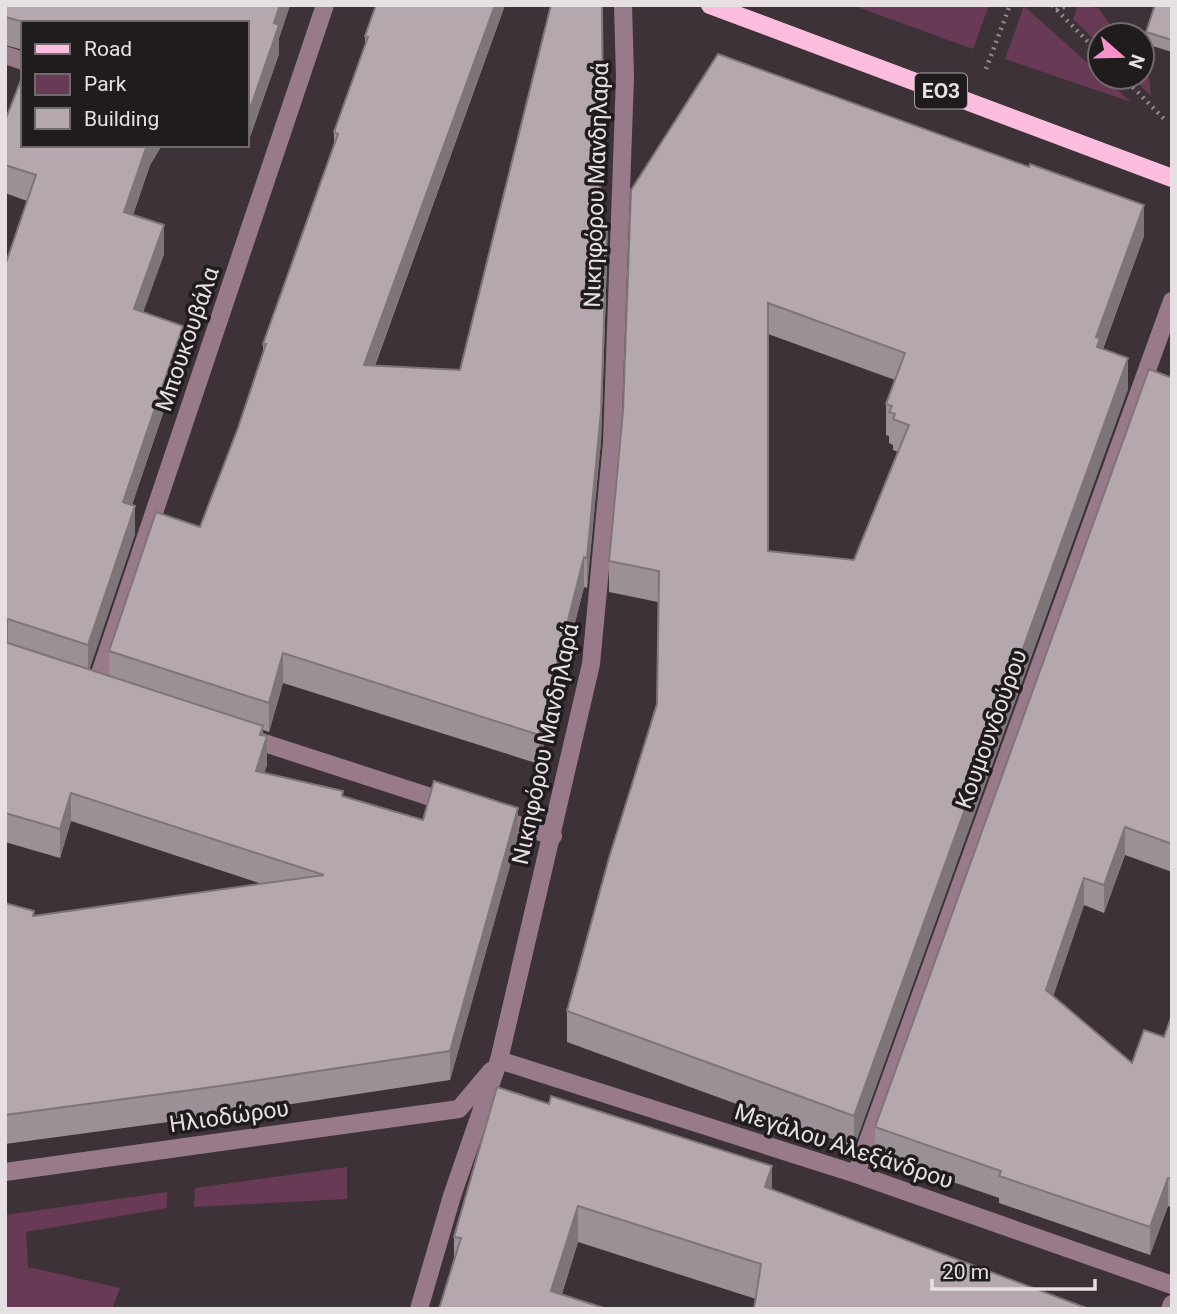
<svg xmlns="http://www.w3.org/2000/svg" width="1177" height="1314" font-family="Roboto,sans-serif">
  <rect width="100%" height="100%" fill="#3d3238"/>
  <g fill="#693a55">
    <path d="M852 5H989L973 49Z"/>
    <path d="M1078 5 1098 8 1118 35H1100V45L1073 19Z"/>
    <path d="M1024 6 1131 102 1005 59Z"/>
    <path d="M1142 67 1149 76 1151 96 1132 77H1142Z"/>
    <path d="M347 1167V1199L194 1207 195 1188Z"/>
    <path d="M167 1192V1208L26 1232 28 1267 120 1288 112 1309H5V1215Z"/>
  </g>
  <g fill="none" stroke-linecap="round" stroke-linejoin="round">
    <g stroke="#92888d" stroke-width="4.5" stroke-dasharray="2 5" stroke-linecap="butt">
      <path d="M1052 5 1100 54"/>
      <path d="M1056 10 1070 5"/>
      <path d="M986 69 1010 5"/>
      <path d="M1123 77 1167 122"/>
    </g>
    <g stroke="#997a8a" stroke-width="18">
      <path d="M5 55 23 61"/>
      <path d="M95 688 325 5"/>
      <path d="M246 737 449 803"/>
      <path d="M496 818 553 836"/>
      <path d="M499 1060 856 1174 1172 1285"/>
      <path d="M5 1172 459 1109 491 1071"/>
      <path d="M856 1174 1172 301"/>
      <path d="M419 1309 452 1196 499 1060 591 664 612 442 625 77 623 5"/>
      <path d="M1170 1309 1172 1304"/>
    </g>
    <path stroke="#fdbddf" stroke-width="18" d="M710 5 1172 178"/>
  </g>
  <g fill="#9b9095" fill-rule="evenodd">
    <path d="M5 5H290L279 38V54L250 137 247 136V23H23V50L5 45Z"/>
    <path d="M376 5H505L375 366 460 370 603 139 599 242 607 259 601 441 587 588 584 587 539 764 283 683 269 732 263 730 267 765 264 773 423 820 518 837 450 1080 213 1116 5 1144V903L34 916 262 884 71 821 60 858 5 842V263H6L27 201 5 193V121L23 145H162L150 165 133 215 164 254 143 312 183 354 132 505 135 534 89 670 109 676V651L200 527 238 428 263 352V344L334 143V132L365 47V36Z"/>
    <path d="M1172 5V52L1146 44V32Z"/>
    <path d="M631 190 1144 236 1103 349 1128 389 854 1147 567 1042V1011L657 704 658 602 609 592V561L623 411ZM768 334 895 380 886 404V435L889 436V443L893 445V450L898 452 854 560 768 551Z"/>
    <path d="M1172 378V872L1125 855 1104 913 1084 905 1053 996 1132 1063 1164 1037 1172 1015 1171 1207 1168 1206 1150 1255 999 1203V1198L875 1155V1127Z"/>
    <path d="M497 1087 772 1190 756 1299 578 1242 562 1294 454 1260V1237Z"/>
  </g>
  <g fill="#7e7579">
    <path d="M280 5H290L279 38V54L250 137V109L274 23Z"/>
    <path d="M495 5H505L364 395V365Z"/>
    <path d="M603 109V139L598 273V244Z"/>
    <path d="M147 145H162L150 165 124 240V212Z"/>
    <path d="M1144 205V236L1100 356V369L1096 337Z"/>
    <path d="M164 225V254L134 338V309Z"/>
    <path d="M607 229V259L601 441 587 588V558Z"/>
    <path d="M183 326V354L123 531V502Z"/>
    <path d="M1128 358V389L854 1147V1116Z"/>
    <path d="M135 506V534L88 674V645Z"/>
    <path d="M584 557V587L539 764V735Z"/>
    <path d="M8 619V648L5 649V620Z"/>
    <path d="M283 653V683L269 732V703Z"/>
    <path d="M263 726V750L267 736V765L256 800V771L260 735Z"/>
    <path d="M71 793V821L60 858V829Z"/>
    <path d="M518 808V837L450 1080V1051Z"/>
    <path d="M1125 827V855L1104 913V885Z"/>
    <path d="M1084 878V905L1046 1018V990Z"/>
    <path d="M772 1166V1202L765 1187Z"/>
    <path d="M1168 1178V1206L1150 1255V1227Z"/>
    <path d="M578 1206V1242L557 1309 551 1291Z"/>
  </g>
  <g fill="#b4a7ad" stroke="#7e7579" stroke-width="2" fill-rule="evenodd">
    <path d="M5 5H280L274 23 279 25 250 109 247 108V23H28L5 17Z"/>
    <path d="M376 5H495L364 365 460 370 551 5H602L603 109 598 244 607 229 601 412 587 558 584 557 539 735 283 653 269 703 109 651 156 512 200 527 238 428 266 344H263L338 134 334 132 368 37 365 36Z"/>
    <path d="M1155 5H1172V40L1146 32Z"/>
    <path d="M718 54 1029 167 1030 164 1144 205 1096 337 1100 338 1097 347 1128 358 854 1116 567 1011 609 858 657 704 659 571 609 561 623 411 631 190ZM768 303 905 353 886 404 892 406 889 412 895 414 893 419 909 425 854 560 768 551Z"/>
    <path d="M23 75V145H147L124 212 164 225 134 309 183 326 123 502 135 506 88 645 8 619 5 620V263H6L36 175 5 165V121Z"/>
    <path d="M1149 369 1172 378V844L1125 827 1104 885 1084 878 1046 990 1132 1063 1144 1030 1164 1037 1172 1015V1178H1168L1150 1227 999 1176 1001 1171 875 1127Z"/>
    <path d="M5 642 263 726 260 735 267 736 256 771 343 791 342 796 423 820 434 781 518 808 450 1051 213 1087 5 1115V903L34 911 33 916 324 875 71 793 60 829 5 813Z"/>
    <path d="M497 1087 549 1104 551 1096 772 1166 765 1187 1089 1309H754L761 1264 578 1206 551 1291 607 1309H439L461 1238 454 1237Z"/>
  </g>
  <g text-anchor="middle" stroke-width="7" stroke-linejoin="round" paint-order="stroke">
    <rect fill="#201c1e" stroke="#aba5a8" stroke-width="2" x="915" y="73.5" width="52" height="35" rx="5"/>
    <g font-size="21" font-weight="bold" fill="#e7e0e3">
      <text x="941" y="98">ΕΟ3</text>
    </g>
    <g font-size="23" fill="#e7e0e3" stroke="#201c1e">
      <text transform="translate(596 185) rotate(-88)" y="8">Νικηφόρου Μανδηλαρά</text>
      <text transform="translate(187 339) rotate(-71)" y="8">Μπουκουβάλα</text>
      <text transform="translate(991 729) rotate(-70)" y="8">Κουμουνδούρου</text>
      <text transform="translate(545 744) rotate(-78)" y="8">Νικηφόρου Μανδηλαρά</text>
      <text transform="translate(229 1116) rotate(-8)" y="8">Ηλιοδώρου</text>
      <text transform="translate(844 1146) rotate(18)" y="8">Μεγάλου Αλεξάνδρου</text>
    </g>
  </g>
  <rect width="1177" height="1314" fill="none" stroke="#e7e0e3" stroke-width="14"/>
  <rect x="21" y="21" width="228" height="126" fill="#201c1e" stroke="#706a6d" stroke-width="2"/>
  <rect x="35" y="44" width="35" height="10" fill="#fdbddf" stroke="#706a6d" stroke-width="2"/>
  <text x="84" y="56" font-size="21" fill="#e7e0e3">Road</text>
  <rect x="35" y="74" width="35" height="21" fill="#693a55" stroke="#706a6d" stroke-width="2"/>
  <text x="84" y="91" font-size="21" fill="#e7e0e3">Park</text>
  <rect x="35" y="108" width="35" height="21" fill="#b4a7ad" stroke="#706a6d" stroke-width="2"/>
  <text x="84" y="126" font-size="21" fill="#e7e0e3">Building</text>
  <g transform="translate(1121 56) rotate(110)"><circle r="33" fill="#201c1e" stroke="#706a6d" stroke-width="2"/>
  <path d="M0-5L12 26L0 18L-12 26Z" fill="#f890ca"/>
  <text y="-10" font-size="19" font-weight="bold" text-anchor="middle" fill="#e7e0e3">N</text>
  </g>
  <path d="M932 1279v10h163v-10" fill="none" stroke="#e7e0e3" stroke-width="3.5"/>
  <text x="942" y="1279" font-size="21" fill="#e7e0e3" stroke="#201c1e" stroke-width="5" paint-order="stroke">20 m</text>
</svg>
